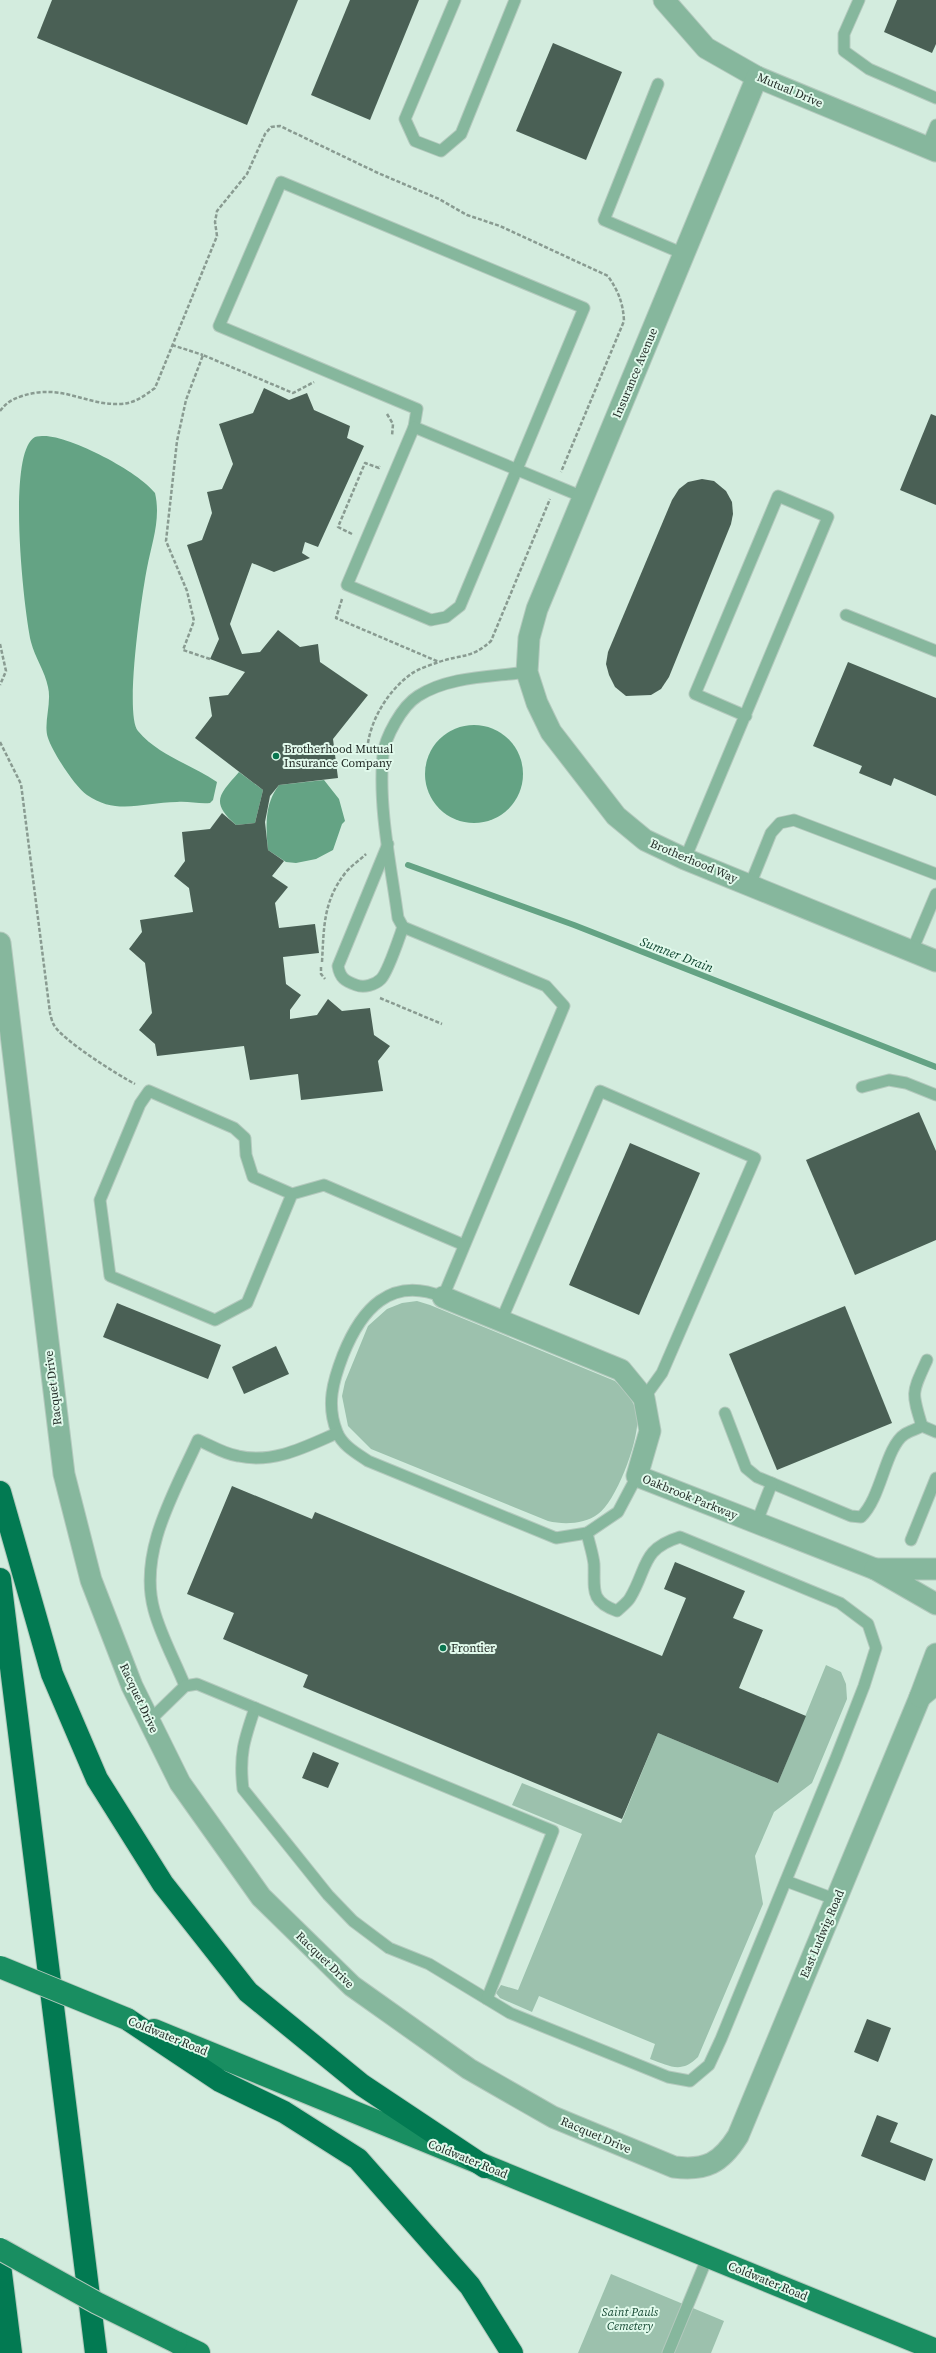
<svg xmlns="http://www.w3.org/2000/svg" width="936" height="2353" font-family="'Source Serif 4',serif">
  <rect width="100%" height="100%" fill="#d3ecde"/>
  <g fill="#9cc1ad">
    <path d="M417 1301 430 1305 615 1381C625 1391 634 1400 637 1414 641 1436 617 1501 598 1514 585 1524 564 1525 548 1521L371 1449 348 1426 342 1396 345 1382 368 1326 387 1309 402 1303Z"/>
    <path d="M826 1665 841 1672 846 1684 847 1699 812 1783 774 1812 755 1856 763 1904 698 2057C681 2074 670 2066 650 2059L655 2044 539 1996 532 2012 500 1998 496 1993 501 1985 518 1990 582 1834 512 1805 522 1783 621 1823 658 1733 778 1783Z"/>
    <path d="M611 2274 724 2321 711 2353H578Z"/>
  </g>
  <g fill="#64a384">
    <path d="M44 436C71 436 139 472 155 493 161 519 152 542 147 568 142 593 124 714 138 731 159 756 191 764 217 782L213 800 210 803C199 804 188 801 177 802 144 802 117 816 87 795 75 787 52 751 48 738 43 724 52 703 48 687 45 671 35 658 31 642 24 612 6 452 35 437 37 436 42 436 44 436Z"/>
    <circle cx="474" cy="774" r="49"/>
    <path d="M239 772 263 790 255 823 236 825C210 802 219 795 239 772Z"/>
    <path d="M324 780 339 799 345 821 342 824 333 850 316 859 296 863 286 862 268 850C266 826 264 805 279 785Z"/>
  </g>
  <g fill="none" stroke-linecap="round" stroke-linejoin="round">
    <path stroke="#64a384" stroke-width="6" d="M408 865 574 925 936 1067"/>
  </g>
  <g fill="#4a6055">
    <path d="M52 0H298L247 125 37 38Z"/>
    <path d="M350 0H419L370 120 311 95Z"/>
    <path d="M897 0H936V44L932 53 884 32Z"/>
    <path d="M553 43 622 72 586 160 516 131Z"/>
    <path d="M264 388 289 400 307 393 314 410 350 426 347 438 364 446 318 547 305 542 302 553 310 558 274 572 252 563 230 624 242 654 260 652 278 630 300 647 318 644 320 662 368 695 333 739 338 778 279 785 270 796 265 822 268 850 284 861 272 876 288 887 275 903 279 928 315 924 319 953 283 957 286 984 301 995 290 1010V1019L317 1015 328 999 342 1011 370 1008 374 1035 390 1046 378 1061 383 1091 301 1100 298 1074 250 1080 244 1046 157 1056 155 1044 139 1030 152 1013 145 963 129 949 142 932 140 920 193 912 189 888 174 876 185 861 182 832 210 829 222 813 236 825 255 823 263 790 195 738 212 716 209 697 228 695 245 672 210 659 219 639 187 545 202 540 212 513 207 492 222 489 233 464 219 424 253 413Z"/>
    <path d="M931 414 936 416V505L900 490Z"/>
    <path d="M702 479 714 481 726 491 732 502 733 514 731 524 669 677 661 689 651 695 626 696 615 687 609 675 606 664 608 652 672 500 679 489 688 482Z"/>
    <path d="M848 662 936 698V796L894 778 891 786 859 773 862 766 813 746Z"/>
    <path d="M919 1112 936 1151V1240L855 1275 806 1160Z"/>
    <path d="M630 1143 700 1173 639 1315 569 1285Z"/>
    <path d="M117 1303 221 1345 208 1379 103 1337Z"/>
    <path d="M845 1306 892 1423 777 1470 729 1354Z"/>
    <path d="M276 1346 289 1374 244 1394 232 1367Z"/>
    <path d="M232 1486 312 1519 315 1512 662 1656 686 1598 664 1589 675 1562 745 1591 733 1618 763 1630 739 1688 806 1716 778 1783 658 1733 622 1819 303 1687 308 1675 223 1639 234 1613 187 1594Z"/>
    <path d="M313 1752 339 1763 328 1788 302 1778Z"/>
    <path d="M867 2019 891 2028 878 2062 854 2052Z"/>
    <path d="M877 2115 898 2123 890 2142 933 2159 925 2181 861 2156Z"/>
  </g>
  <g fill="none" stroke-linecap="round" stroke-linejoin="round">
    <g stroke="#b3c9bd" stroke-width="13">
      <g id="service">
        <path d="M455 0 405 119 415 141 441 151 461 134 515 0"/>
        <path d="M859 0 844 34V51L869 69 936 98"/>
        <path d="M658 84 604 220 684 254"/>
        <path d="M927 147 936 125"/>
        <path d="M281 182 584 308 460 606 446 617 431 620 347 585 414 427 417 409 219 326Z"/>
        <path d="M414 427 583 497"/>
        <path d="M846 615 936 651"/>
        <path d="M527 672C492 677 449 676 418 696 402 706 385 737 383 755 378 807 391 866 398 918L403 927 546 986 564 1006 443 1297C390 1275 361 1310 343 1355 333 1381 326 1405 337 1432 342 1445 356 1453 368 1461L556 1538 587 1533 618 1512 637 1476"/>
        <path d="M388 844 338 966C340 978 345 981 356 985 364 988 375 985 381 979 388 972 399 938 403 927"/>
        <path d="M685 859 828 517 778 496 695 694 746 716"/>
        <path d="M750 885 771 833 780 823 794 820 936 874"/>
        <path d="M912 951 936 894"/>
        <path d="M862 1087 889 1080 906 1083 936 1095"/>
        <path d="M292 1194 253 1177 246 1155 245 1138 234 1128 149 1091 140 1104 100 1200 110 1276 215 1320 247 1303 292 1194 324 1185 464 1245"/>
        <path d="M501 1321 600 1091 755 1158 662 1373 644 1398"/>
        <path d="M725 1413 746 1468 757 1477 851 1516 861 1517C882 1497 885 1447 905 1434 910 1431 917 1429 922 1426L936 1432"/>
        <path d="M922 1426C911 1391 912 1393 927 1360"/>
        <path d="M756 1524 772 1483"/>
        <path d="M911 1540 936 1478"/>
        <path d="M185 1686C175 1661 161 1636 154 1610 138 1552 175 1491 198 1440 210 1445 224 1454 238 1456 273 1464 305 1447 337 1433"/>
        <path d="M255 1708C244 1740 239 1755 243 1789L328 1895 353 1921 389 1948 429 1964 510 2013 668 2077 690 2081 709 2065 721 2039 836 1758 864 1686 876 1648 868 1624 840 1603 680 1537C641 1549 648 1568 630 1598 627 1603 621 1607 617 1611 589 1601 595 1589 594 1564 593 1554 589 1543 587 1533"/>
        <path d="M149 1721 185 1686 197 1684 553 1831 487 1999"/>
        <path d="M786 1881 837 1900"/>
        <path d="M668 2353 708 2256"/>
      </g>
    </g>
    <g stroke="#b3c9bd" stroke-width="23">
      <g id="minor">
        <path d="M664 0 706 48 757 77 936 151"/>
        <path d="M757 77 537 609 529 638 527 672 537 703 551 732 616 816 645 840 685 859 936 961"/>
        <path d="M0 943 64 1474 91 1580 132 1686 180 1783 261 1897 352 1986 469 2069 553 2117 674 2167C706 2171 721 2163 738 2136L920 1697"/>
        <path d="M443 1297 621 1370 644 1398 650 1431 637 1476 875 1569"/>
        <path d="M936 1569H875L936 1604"/>
        <path d="M936 1654 920 1697 936 1684"/>
      </g>
    </g>
    <g stroke="#b3c9bd" stroke-width="24">
      <g id="primary">
        <path d="M154 2030 936 2350"/>
        <path d="M176 2342 199 2353"/>
      </g>
    </g>
    <g stroke="#b3c9bd" stroke-width="24">
      <g id="motorway">
        <path d="M0 1492 52 1674 97 1779 163 1884 248 1992 362 2085 485 2167"/>
        <path d="M0 1579 96 2353"/>
        <path d="M127 2019 220 2081 284 2112 358 2159 470 2286 512 2353"/>
        <path d="M0 2265 11 2353"/>
      </g>
    </g>
    <g stroke="#899b91" stroke-width="2.5" stroke-dasharray="4 2" stroke-linecap="butt">
      <path d="M172 345 203 355"/>
      <path d="M0 411C7 402 11 400 22 396 62 383 84 405 119 404 134 404 144 396 155 388L217 236 215 222 217 211 247 174 265 134 271 127 280 126 378 173 439 199 467 215 500 226 608 276C618 291 623 302 624 321L561 472"/>
      <path d="M387 414 393 424 392 436"/>
      <path d="M352 534 338 527 365 463 379 468 380 466"/>
      <path d="M342 599 336 618 439 662"/>
      <path d="M0 644 6 671 0 685"/>
      <path d="M210 659 183 650 194 621 187 591 166 541 177 441 186 400 203 355 293 393 314 382"/>
      <path d="M0 742 21 784 50 1013C51 1017 52 1022 54 1025 62 1040 118 1075 135 1084"/>
      <path d="M368 743C372 717 389 690 411 674 418 669 430 665 439 662 462 654 471 659 491 641L550 499"/>
      <path d="M365 769 366 758"/>
      <path d="M322 962C324 927 323 901 346 872 352 865 360 860 366 854"/>
      <path d="M321 967V974L325 979"/>
      <path d="M380 998 442 1024"/>
    </g>
    <use href="#service" stroke="#86b79d" stroke-width="11"/>
    <use href="#minor" stroke="#86b79d" stroke-width="21"/>
    <use href="#primary" stroke="#198e61" stroke-width="22"/>
    <use href="#motorway" stroke="#027a52" stroke-width="22"/>
    <g stroke="#b3c9bd" stroke-width="24" stroke-linecap="butt">
      <g id="primary-bridge">
        <path d="M0 1967 127 2019"/>
        <path d="M0 2249 97 2303 176 2342"/>
      </g>
    </g>
    <use href="#primary-bridge" stroke="#198e61" stroke-width="22"/>
  </g>
  <g fill="#09754f" stroke="#e0f9eb" stroke-width="1.5">
    <circle cx="276" cy="756" r="4"/>
    <circle cx="443" cy="1648" r="4"/>
  </g>
  <g text-anchor="middle" stroke-width="4" stroke-linejoin="round" paint-order="stroke">
    <g font-size="12" fill="#232c27" stroke="#e0f9eb">
      <text transform="translate(790 90) rotate(23)" y="4">Mutual Drive</text>
      <text transform="translate(635 373) rotate(-67)" y="4">Insurance Avenue</text>
      <text transform="translate(694 861) rotate(23)" y="4">Brotherhood Way</text>
      <text transform="translate(53 1388) rotate(-97)" y="4">Racquet Drive</text>
      <text transform="translate(690 1497) rotate(22)" y="4">Oakbrook Parkway</text>
      <text transform="translate(139 1698) rotate(65)" y="4">Racquet Drive</text>
      <text transform="translate(822 1934) rotate(-67)" y="4">East Ludwig Road</text>
      <text transform="translate(325 1960) rotate(44)" y="4">Racquet Drive</text>
      <text transform="translate(168 2036) rotate(22)" y="4">Coldwater Road</text>
      <text transform="translate(596 2135) rotate(23)" y="4">Racquet Drive</text>
      <text transform="translate(468 2159) rotate(22)" y="4">Coldwater Road</text>
      <text transform="translate(768 2281) rotate(22)" y="4">Coldwater Road</text>
    </g>
    <g font-size="12" fill="#232c27" stroke="#e0f9eb" text-anchor="start">
      <text x="284" y="753">Brotherhood Mutual<tspan x="284" dy="14">Insurance Company</tspan></text>
      <text x="451" y="1652">Frontier</text>
    </g>
    <g font-size="12" font-style="italic" fill="#164933" stroke="#e0f9eb">
      <text x="630" y="2316">Saint Pauls<tspan x="630" dy="14">Cemetery</tspan></text>
    </g>
    <g font-size="13" font-style="italic" fill="#083f29" stroke="#e0f9eb">
      <text transform="translate(677 954) rotate(21)" y="5">Sumner Drain</text>
    </g>
  </g>
</svg>
